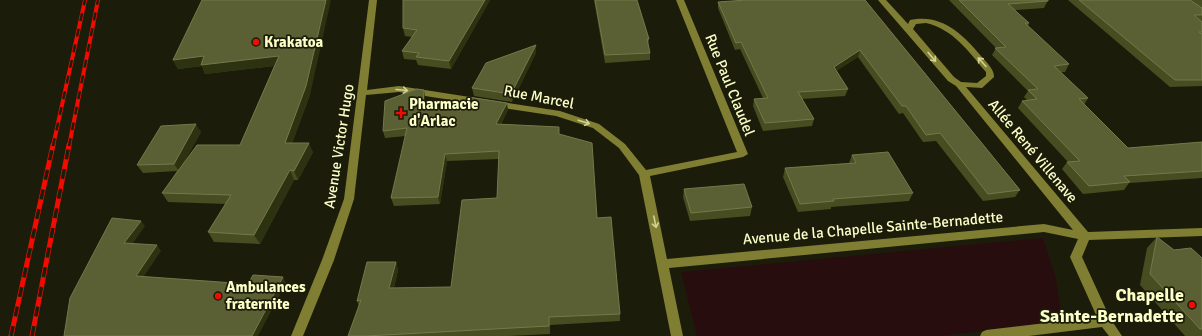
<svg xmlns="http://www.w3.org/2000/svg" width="1202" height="336" font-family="Signika,sans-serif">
  <rect width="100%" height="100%" fill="#1b1d0a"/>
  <path fill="#280d0f" d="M1043 238 1056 279 1062 321 942 336H697L681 272Z"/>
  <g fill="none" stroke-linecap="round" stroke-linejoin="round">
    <path fill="#807e32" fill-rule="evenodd" d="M369 0H377L367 90 399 86 560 111 599 124 625 144 646 170 737 152 676 0H684L748 154 743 157 650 176 667 259 1044 224 1073 230 956 86 948 81 878 0H886L908 24 910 20C941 13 963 34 981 56 987 63 994 69 994 77L982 88 966 87 1088 232 1202 228V236L1089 240 1082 257 1110 318 1122 336H1109L1102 327 1029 336H980L982 332 986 330 1097 317 1070 257 1078 239 1044 232 669 268 683 336H671L639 175 619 148 593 128 556 116 399 92 366 95 354 199 334 260 303 336H291L322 260 344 199ZM926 23C953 29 969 52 986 72V76L977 83 961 82 954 77 913 29 916 24Z"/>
    <g stroke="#f20b00" stroke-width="4">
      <g id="rail-far1">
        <path d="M53 146 85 0"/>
        <path d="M69 146 98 0"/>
      </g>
    </g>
    <g stroke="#f20b00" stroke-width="5">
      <g id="rail">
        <path d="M11 336 53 145"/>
        <path d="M32 336 69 145"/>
      </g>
    </g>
    <use href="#rail-far1" stroke="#1b1d0a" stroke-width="2.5" stroke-dasharray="8" stroke-linecap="butt"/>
    <use href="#rail" stroke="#1b1d0a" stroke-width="3.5" stroke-dasharray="10" stroke-linecap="butt"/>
  </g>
  <g fill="#474d21">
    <path d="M202 0 310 95 292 143 313 152 298 180H294L260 244 214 242 208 232 226 204 168 202 162 193 177 171 143 173 137 165 201 132 184 162 240 145 274 66 205 74 202 66 178 69 173 60Z"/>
    <path d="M403 0H490L451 69 418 65 416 60 404 59 402 51 412 37 405 36 403 28Z"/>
    <path d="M594 0H637L649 39 648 45 650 53V60L605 63Z"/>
    <path d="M865 0 1020 190 1015 197 983 201 936 141 923 142 903 113 899 114 858 57 836 71 848 89 845 96 802 99 814 119 812 126 763 131 753 106 754 99 763 98 740 49 735 50 718 8V2Z"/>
    <path d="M949 0H1048L1044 8 1015 10 1029 23 1028 26 1069 64 1065 72H1061L1088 98 1084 105 1128 148 1202 142V178L1129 183 1124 190 1083 194 1062 169 1067 162H1068L1018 108 1022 101 1027 100 1024 97 1028 91 992 55 996 48Z"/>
    <path d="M1068 0H1190L1193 2 1190 0H1202V86L1170 87Z"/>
    <path d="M536 53 512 102 474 96 472 88Z"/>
    <path d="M424 90 425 98V107L460 111 508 110 501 124 559 134 597 218 620 314V321L550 325V334L509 336H348L359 306 357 301 396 262 398 270 394 288 451 287 497 198 499 159 447 161 440 204 394 206 391 198 406 136 385 138 383 131Z"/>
    <path d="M852 155 913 193 909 201 831 207V209L798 212 783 177 785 168 849 163Z"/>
    <path d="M684 189 752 207 750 216 690 221 683 197Z"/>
    <path d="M1157 237 1174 250 1202 258V336H1185L1140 285 1147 248Z"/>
  </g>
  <g fill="#2d3211">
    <path d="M326 0H331L310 95 289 152 285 143Z"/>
    <path d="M485 0H490L451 69 449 61Z"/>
    <path d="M536 45V53L512 102 511 94Z"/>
    <path d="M860 50 858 57 832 74 834 67Z"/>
    <path d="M204 56H279L282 65 205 74 202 66 178 69 173 60Z"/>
    <path d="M424 90 425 98V114L423 106Z"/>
    <path d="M507 103 508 110 497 131 496 124Z"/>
    <path d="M196 124 201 132 179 171 174 164Z"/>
    <path d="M309 143 313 152 298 180 294 171Z"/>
    <path d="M445 154 447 161 440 204 438 197Z"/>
    <path d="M290 170 294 180 260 244 254 235Z"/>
    <path d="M141 221 145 226 129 249 124 243Z"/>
    <path d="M157 245 161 251 140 282 136 276Z"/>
    <path d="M396 262 398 270 392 296 389 288Z"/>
    <path d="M283 277 286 283 258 336H252Z"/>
  </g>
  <g fill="#5a6033" stroke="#74794a">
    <path d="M202 0H326L306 86 285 143H309L294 171 290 170 254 235 208 232 231 195 162 193 197 145H240L279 56 201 65 204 56 173 60Z"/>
    <path d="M403 0H485L449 61 416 57 419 53 402 51 417 30 403 28Z"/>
    <path d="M595 0H637L649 39H647L650 53 605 55Z"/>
    <path d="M746 0H865L1020 190 988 194 940 133 926 135 906 106H902L860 50 834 67 848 89 798 92 814 119 765 123 754 99 768 98 741 42 736 43 718 2Z"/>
    <path d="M959 0H1048V1L1008 4 1029 23H1025L1069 64 1054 66 1088 98 1079 99 1128 148 1202 142V171L1124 176 1130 182 1089 186 1067 162 1080 161 1022 101 1037 99 1028 90 1038 89 995 48 1006 47Z"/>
    <path d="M1079 0H1190L1202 8V15H1194L1202 22V32H1199L1202 34V80H1175Z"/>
    <path d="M536 45 511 94 472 88 486 63Z"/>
    <path d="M417 89 424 90 423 106 460 111 468 97 507 103 496 124 559 127V134L592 143 597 218 611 217 620 314 549 317V326L366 336H348L361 300 357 301 367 262H396L389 288 451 287 462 200 497 198 499 151 445 154 438 197 391 198 407 128 383 131 385 101Z"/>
    <path d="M196 124 174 164 137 165 161 126Z"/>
    <path d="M888 152 913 193 833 199 834 201 800 204 785 168 856 163 852 155Z"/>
    <path d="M744 184 752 207 691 213 684 189Z"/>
    <path d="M112 218 141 221 124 243 157 245 136 276 248 284 253 275 283 277 252 336H64L70 298Z"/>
    <path d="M1157 237 1174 250 1191 248 1202 258V329H1200L1150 274Z"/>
  </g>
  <defs><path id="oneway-shaft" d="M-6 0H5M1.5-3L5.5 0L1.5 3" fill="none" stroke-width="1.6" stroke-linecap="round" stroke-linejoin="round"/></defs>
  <g stroke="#d1d293">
    <use href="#oneway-shaft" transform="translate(932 57) rotate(50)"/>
    <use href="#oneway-shaft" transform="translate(982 62) rotate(-132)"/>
    <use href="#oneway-shaft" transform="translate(402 90) rotate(5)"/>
    <use href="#oneway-shaft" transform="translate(584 122) rotate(18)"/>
    <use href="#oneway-shaft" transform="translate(655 222) rotate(78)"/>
  </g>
  <g fill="#f20b00" stroke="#1b1d0a" stroke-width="1.5">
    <circle cx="256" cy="42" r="4"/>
    <path d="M399 107h4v4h4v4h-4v4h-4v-4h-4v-4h4z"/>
    <circle cx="218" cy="296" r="4"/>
    <circle cx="1192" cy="305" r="4"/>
  </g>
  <g text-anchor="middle" stroke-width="3.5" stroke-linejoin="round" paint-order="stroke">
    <g font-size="15" font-weight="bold" fill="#fcffc7" stroke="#1b1d0a" text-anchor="start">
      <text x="264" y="47">Krakatoa</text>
      <text x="409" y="109">Pharmacie<tspan x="409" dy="17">d'Arlac</tspan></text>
      <text x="226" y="292">Ambulances<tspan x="226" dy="17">fraternite</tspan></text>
    </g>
    <g font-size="15" fill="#fcffc7" stroke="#1b1d0a">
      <text transform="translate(730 85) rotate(68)" y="5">Rue Paul Claudel</text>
      <text transform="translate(539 97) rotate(11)" y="5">Rue Marcel</text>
      <text transform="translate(339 146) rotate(-81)" y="5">Avenue Victor Hugo</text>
      <text transform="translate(1033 151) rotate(50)" y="5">Allée René Villenave</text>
      <text transform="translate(873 228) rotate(-5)" y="5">Avenue de la Chapelle Sainte-Bernadette</text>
    </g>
    <g font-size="18" font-weight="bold" fill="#fcffc7" stroke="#1b1d0a" text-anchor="end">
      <text x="1184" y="301">Chapelle<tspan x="1184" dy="21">Sainte-Bernadette</tspan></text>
    </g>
  </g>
</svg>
